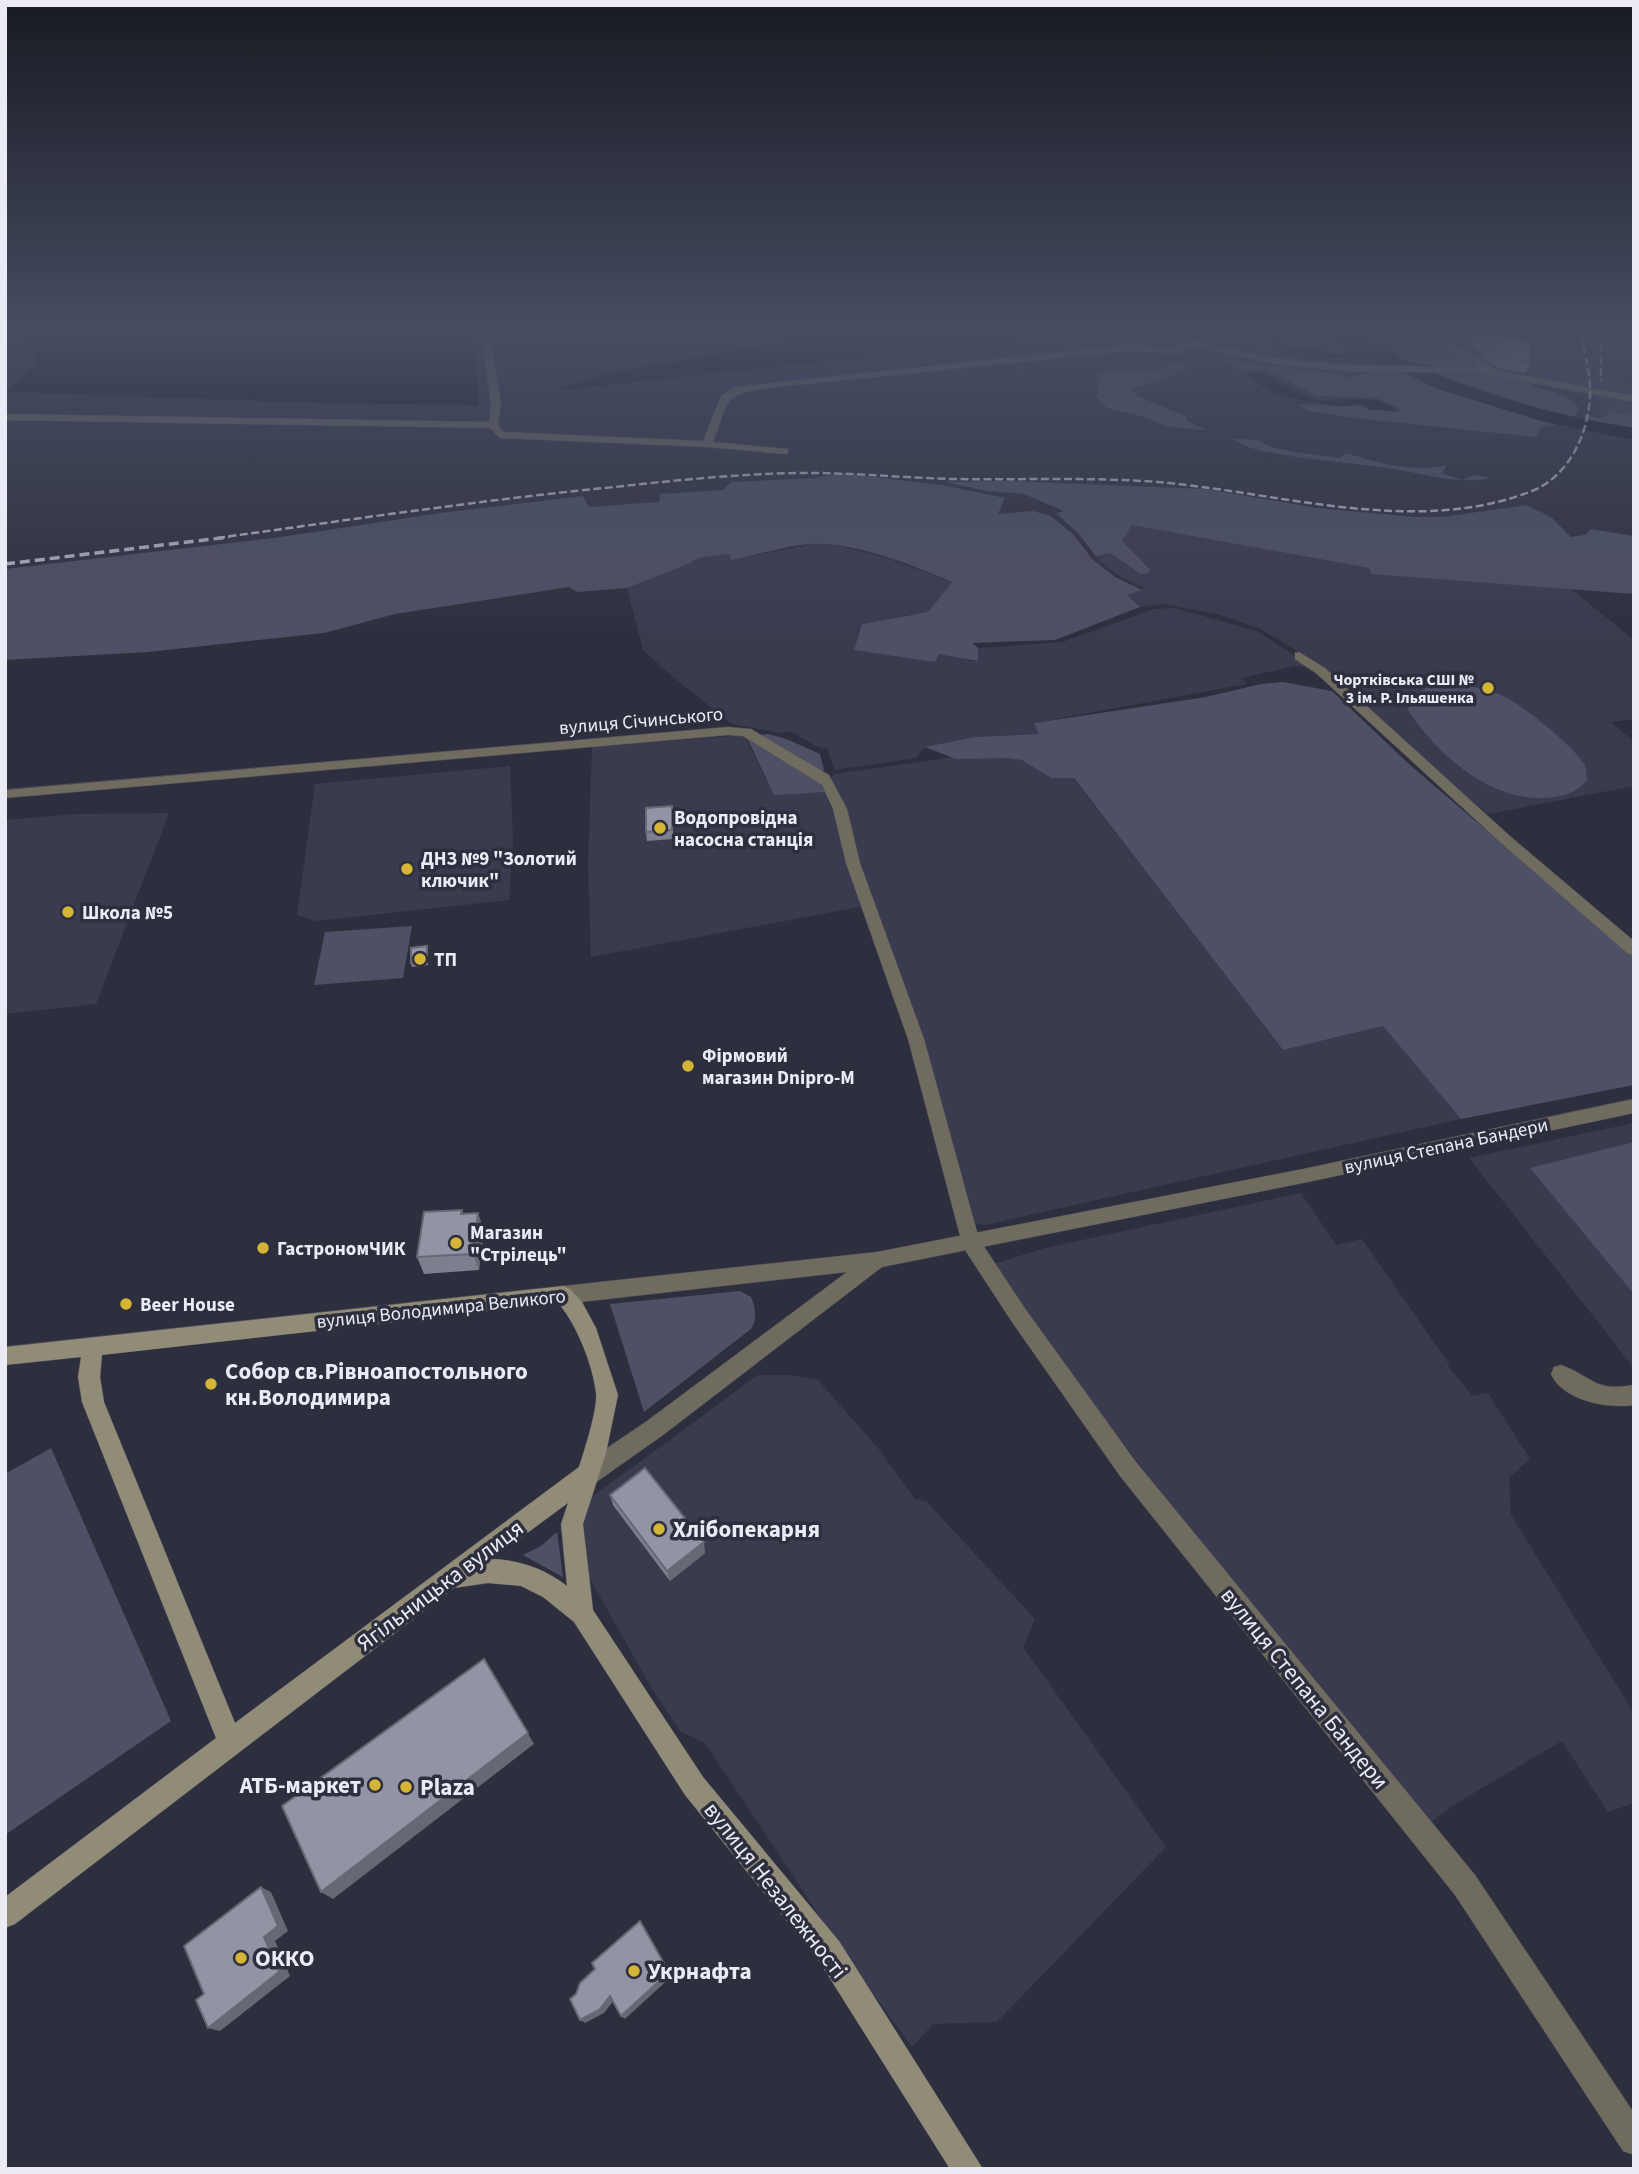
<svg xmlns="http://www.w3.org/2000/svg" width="1639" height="2174" font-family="'Source Sans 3',sans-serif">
  <rect width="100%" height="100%" fill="#2e2f3e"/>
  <g fill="#3a3b4f">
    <path d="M1253 333 1268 338 1277 335 1343 343 1403 341 1371 333H1441L1438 341 1343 346 1348 352 1343 354 1290 350 1259 351 1236 337Z"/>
    <path d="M1455 333H1634V338L1629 339 1634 343V366L1625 382 1634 386V397L1501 373 1455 345 1452 340Z"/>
    <path d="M1599 396 1634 401V416L1609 411V416L1600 418Z"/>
    <path d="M1132 525 1370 568 1570 588 1634 640V719L1611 722 1634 742V786L1488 814 1426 763 1310 658 1258 628 1217 614 1162 604 1140 607 1126 595 1144 588 1119 576 1096 558 1110 553 1141 574 1150 568 1122 541Z"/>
    <path d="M814 544 833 545 883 557 952 582 928 612 862 624 938 654 954 655 971 661H978V648L1062 642 1154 609 1174 608 1257 631 1313 668 1295 666 1241 678 1247 684 1034 723 1040 734 974 737 925 747 916 758 835 770 827 749 816 746 790 731 782 733 732 724 672 676 643 650 627 588 688 564 698 558 729 554 732 560Z"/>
    <path d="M744 735 769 786 825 792 839 828 843 854 862 900 860 907 591 957 588 866 592 747Z"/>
    <path d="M1047 744 1283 1050 1383 1026 1461 1119 985 1225 976 1224 891 950 831 778 834 774Z"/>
    <path d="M510 766 513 838 509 900 316 921 297 915 315 784Z"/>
    <path d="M169 813 96 1004 5 1014V820L75 814Z"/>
    <path d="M1634 1123V1368L1469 1158Z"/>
    <path d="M1301 1193 1336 1245 1362 1239 1449 1364 1448 1366 1472 1396 1488 1393 1530 1459 1509 1478 1511 1515 1634 1713V1803L1608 1812 1562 1741 1460 1801 1427 1825 1189 1529 1047 1344 994 1264 1045 1248Z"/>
    <path d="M758 1375H789L818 1380 878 1448 915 1499 926 1501 1035 1619 1023 1647 1166 1847 997 2022 933 2024 912 2047 848 1959 705 1743 681 1732 652 1689 590 1579 586 1565 581 1528 592 1497Z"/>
  </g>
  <g fill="#4e5065">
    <path d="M1357 333 1395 337 1404 341H1438L1474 365C1451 372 1407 370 1391 349L1393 344H1406L1405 342H1375L1371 337Z"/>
    <path d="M1221 360 1338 374 1347 378 1370 372H1402L1435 388 1556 425 1541 428 1535 437 1363 419 1309 411 1298 404 1347 407 1359 405 1368 410 1404 411 1377 398 1316 396 1277 374 1265 370H1239Z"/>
    <path d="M1177 362 1189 366 1186 370 1133 389 1135 395 1187 417V421L1206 430 1168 427 1141 416 1107 408 1095 396 1098 392 1096 387 1100 382 1096 376C1123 362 1149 379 1177 362Z"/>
    <path d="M1432 373H1474L1521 379 1534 387 1556 393 1575 403 1579 409 1574 419 1568 418Z"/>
    <path d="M1609 411 1634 416V428L1584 420V415L1600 418 1608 416Z"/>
    <path d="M1233 439 1259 440C1267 451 1323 455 1340 458L1346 453C1378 463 1414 473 1447 465L1442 473 1462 480 1474 475 1491 478C1455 486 1416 471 1380 467 1343 462 1304 459 1268 452 1255 450 1244 446 1233 439Z"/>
    <path d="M842 473 941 485 1005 498 998 514 1033 511 1051 516 1074 535 1092 559 1115 577 1142 590 1127 595 1140 607 1055 640 972 643 978 648V661L939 654 935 662 854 650 862 624 928 612 952 582C909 564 847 538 800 545 777 548 754 556 731 560L729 554 698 558 688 564 627 588 577 592 569 587 395 614 324 633 148 652 5 660V569L281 537 441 513 583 496 589 507 659 502 660 494 723 490 731 482 815 478Z"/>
    <path d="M1009 481 1206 489 1316 508 1415 517H1442L1527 505 1551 517 1571 537 1585 535 1591 529 1634 536V594L1371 574 1369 568 1132 525 1122 541 1150 569 1149 573 1141 574 1110 553 1096 557 1079 534 1056 513 1064 511 1024 494 987 491 945 482Z"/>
    <path d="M1283 682 1332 691 1410 765 1634 956V1085L1461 1119 1383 1026 1283 1050 1074 778H1051L1022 760 1008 758 956 759 925 747 974 737 1039 734 1034 723 1206 697 1261 684Z"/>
    <path d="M1449 684C1468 686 1486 688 1503 696 1524 706 1572 745 1584 764 1587 769 1586 774 1587 780 1575 794 1563 797 1544 798 1488 800 1437 754 1408 710L1411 697 1426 688Z"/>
    <path d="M767 734C787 737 803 747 820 754L824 770 820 772 759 735Z"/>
    <path d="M747 738C771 751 815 765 825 792L774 795Z"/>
    <path d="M412 926 403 978 314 985 325 932Z"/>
    <path d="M1634 1142V1294L1530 1168Z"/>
    <path d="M740 1291 751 1297C756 1308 757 1319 751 1329L644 1412 610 1304Z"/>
    <path d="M51 1448 171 1721 5 1835V1474Z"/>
    <path d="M557 1532 563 1577 523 1555 541 1546Z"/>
  </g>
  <g fill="#111127">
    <path d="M51 333H473L479 405 318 403 5 392 35 365 36 352 17 342Z"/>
    <path d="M833 333H1085L553 391 609 373Z"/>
    <path d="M1253 333H1357L1371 337 1375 342 1343 343 1277 335 1268 338Z"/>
    <path d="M1393 344 1392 349C1404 366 1422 363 1440 367H1420C1488 397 1561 417 1634 428V440L1541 421 1435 388 1392 366H1372L1385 364C1353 352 1312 366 1283 350L1343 354 1347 352 1343 345Z"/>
    <path d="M1260 372C1279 378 1296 394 1313 399 1340 407 1375 388 1397 412L1371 409 1362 404 1340 406 1288 398 1267 390 1249 376V373Z"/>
  </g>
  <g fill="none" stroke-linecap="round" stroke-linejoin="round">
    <path fill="#111127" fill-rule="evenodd" d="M1259 333H1274L1289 345 1323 350 1330 354 1323 358 1280 352Z"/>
    <g stroke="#4c4d5b" stroke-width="1">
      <g id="minor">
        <path d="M481 333H489L501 404 498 425 503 432 703 441 721 396 735 387 1129 345 1176 348 1186 340 1193 342 1180 354 1129 351 776 387C723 395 732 393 713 442L788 449V453L785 454 707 447 500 438 490 428 5 420V414L489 422 491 404Z"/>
        <path d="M1444 333H1452V343L1498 371V375H1492L1446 347 1442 340Z"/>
        <path d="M1299 652 1325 668 1511 837 1634 941V955L1628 954 1501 843 1317 674 1295 659V653Z"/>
        <path d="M728 727 751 729 829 775 847 809 860 863 924 1039 979 1239 1026 1310 1136 1462 1475 1875 1634 2113V2155L1623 2151 1455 1895 1120 1476 1012 1322 963 1247 908 1039 846 863 833 809 822 785 743 736 728 735 5 798V790Z"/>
        <path d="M1561 1365C1594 1377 1593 1392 1634 1385V1405C1608 1409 1563 1401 1551 1374L1554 1367Z"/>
      </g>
    </g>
    <g stroke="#4c4d5b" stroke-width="1">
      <g id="tertiary">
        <path d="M1166 333H1176L1192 340 1272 358 1346 365 1478 367 1634 396V402L1478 373 1346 371 1272 364 1186 344Z"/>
        <path d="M1634 1099V1113L1303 1183 882 1267 663 1435 595 1483 587 1486 579 1483 576 1475 579 1467 647 1421 847 1272 563 1304 556 1301 553 1295 556 1289 563 1286 877 1252 1303 1169Z"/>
      </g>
    </g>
    <g stroke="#4c4d5b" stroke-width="1">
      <path id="secondary" d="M563 1286 570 1289 582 1302 596 1328 618 1395 606 1453 583 1524 593 1610 703 1777 839 1941 983 2169H950L819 1961 685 1795 574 1622 543 1597 521 1586 488 1583 454 1588 15 1924 5 1928V1897L216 1738 82 1402 78 1377 81 1357 5 1365V1347ZM559 1304C577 1325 593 1366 596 1393 598 1408 584 1452 579 1467L235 1723 104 1402 100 1377 102 1355ZM568 1503 561 1524 567 1586C545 1569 520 1560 492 1559Z"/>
    </g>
    <use href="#minor" fill="#6f6b5f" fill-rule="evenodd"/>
    <use href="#tertiary" fill="#6f6b5f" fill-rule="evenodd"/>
    <use href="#secondary" fill="#918c78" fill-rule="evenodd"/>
    <g stroke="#b9bac6" stroke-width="2.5" stroke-dasharray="8 3.5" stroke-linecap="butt">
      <path d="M1601 345V381"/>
      <path d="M217 538C349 520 481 500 614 487 679 480 745 473 810 473 858 473 906 478 954 479 1022 480 1090 477 1158 482 1277 492 1416 537 1532 491 1572 475 1592 426 1590 385 1589 368 1584 350 1581 333"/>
    </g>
    <path stroke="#b9bac6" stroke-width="3.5" stroke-dasharray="10 5" stroke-linecap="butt" d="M5 564 229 537"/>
  </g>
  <g fill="#7e7f8e">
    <path d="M1458 333H1495V334L1530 362 1526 373 1500 368 1483 359 1484 355Z"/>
    <path d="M673 815V839L647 841 646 832Z"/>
    <path d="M428 951V965L412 967 411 963Z"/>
    <path d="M462 1210 463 1214 484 1230 479 1270 424 1274 417 1257Z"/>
    <path d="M610 1495 705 1553 670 1581 613 1505Z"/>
  </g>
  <g fill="#666874">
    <path d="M427 946 428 951V965L426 961Z"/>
    <path d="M478 1213 484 1230 479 1270 473 1254Z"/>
    <path d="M704 1542 705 1553 670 1581 667 1571Z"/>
    <path d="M484 1659 534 1744 333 1899 321 1892Z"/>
    <path d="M261 1887 271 1892 288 1931 275 1941 290 1976 220 2031 208 2028 264 1937Z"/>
    <path d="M643 1926 672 1976 625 2019 621 2016Z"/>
    <path d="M610 1996 614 2000 604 2013 585 2023 580 2020Z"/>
  </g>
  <g fill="#9294a5" stroke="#666874" stroke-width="2">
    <path d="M1473 333H1494H1493L1530 343V362L1504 357 1487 348 1490 346Z"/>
    <path d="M672 806V830L646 832V808Z"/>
    <path d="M427 946 426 961 411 963V948Z"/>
    <path d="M462 1210 461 1214 478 1213 473 1254 417 1257 424 1212Z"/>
    <path d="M645 1468 704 1542 667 1571 610 1495Z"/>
    <path d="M484 1659 528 1733 321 1892 282 1806Z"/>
    <path d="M261 1887 278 1926 264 1937 279 1972 208 2028 196 2000 204 1994 184 1946Z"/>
    <path d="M640 1921 669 1972 621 2016 610 1996 599 2010 580 2020 570 1999 576 1994 580 1983 595 1969 592 1963Z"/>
  </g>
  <linearGradient id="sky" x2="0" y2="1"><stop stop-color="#191a22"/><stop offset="0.52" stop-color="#464d63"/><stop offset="1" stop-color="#464d63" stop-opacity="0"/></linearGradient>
  <rect width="1639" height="637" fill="url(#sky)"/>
  <g fill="#d5b535" stroke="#2e2f3e" stroke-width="2.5">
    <circle cx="1488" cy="688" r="7"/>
    <circle cx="660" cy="828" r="7"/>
    <circle cx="407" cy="869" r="7"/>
    <circle cx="68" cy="912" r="7"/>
    <circle cx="420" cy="959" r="7"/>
    <circle cx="688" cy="1066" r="7"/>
    <circle cx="456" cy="1243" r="7"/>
    <circle cx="263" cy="1248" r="7"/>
    <circle cx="126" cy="1304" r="7"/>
    <circle cx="211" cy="1384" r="7"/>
    <circle cx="659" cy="1529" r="7"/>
    <circle cx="375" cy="1785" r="7"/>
    <circle cx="406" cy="1787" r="7"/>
    <circle cx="241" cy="1958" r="7"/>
    <circle cx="634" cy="1971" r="7"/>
  </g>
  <g text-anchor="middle" stroke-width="7" stroke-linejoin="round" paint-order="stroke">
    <g font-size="16" font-weight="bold" fill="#eaebf5" stroke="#2e2f3e" text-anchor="end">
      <text x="1474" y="685">Чортківська СШІ №<tspan x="1474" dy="18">3 ім. Р. Ільяшенка</tspan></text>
    </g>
    <g font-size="19" fill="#eaebf5" stroke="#2e2f3e">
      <text transform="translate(641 720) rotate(-5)" y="7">вулиця Січинського</text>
      <text transform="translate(1446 1145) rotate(-12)" y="7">вулиця Степана Бандери</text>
      <text transform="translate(441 1308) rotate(-6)" y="7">вулиця Володимира Великого</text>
    </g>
    <g font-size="19" font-weight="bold" fill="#eaebf5" stroke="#2e2f3e" text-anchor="start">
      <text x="674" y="824">Водопровідна<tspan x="674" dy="22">насосна станція</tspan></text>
      <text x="421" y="865">ДНЗ №9 "Золотий<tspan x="421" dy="22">ключик"</tspan></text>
      <text x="82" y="919">Школа №5</text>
      <text x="434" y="966">ТП</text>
      <text x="702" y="1062">Фірмовий<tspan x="702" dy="22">магазин Dnipro-M</tspan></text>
      <text x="470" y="1239">Магазин<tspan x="470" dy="22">"Стрілець"</tspan></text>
      <text x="277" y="1255">ГастрономЧИК</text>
      <text x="140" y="1311">Beer House</text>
    </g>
    <g font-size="23" font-weight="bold" fill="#eaebf5" stroke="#2e2f3e" text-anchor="start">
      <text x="225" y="1379">Собор св.Рівноапостольного<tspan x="225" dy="26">кн.Володимира</tspan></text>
      <text x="673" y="1537">Хлібопекарня</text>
      <text x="361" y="1793" text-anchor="end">АТБ-маркет</text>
      <text x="420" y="1795">Plaza</text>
      <text x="255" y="1966">ОККО</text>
      <text x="648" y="1979">Укрнафта</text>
    </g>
    <g font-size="23" fill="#eaebf5" stroke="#2e2f3e">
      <text transform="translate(440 1585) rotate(-37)" y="8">Ягільницька вулиця</text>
      <text transform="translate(1305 1688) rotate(51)" y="8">вулиця Степана Бандери</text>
      <text transform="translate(776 1890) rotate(52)" y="8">вулиця Незалежності</text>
    </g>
  </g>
  <rect width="1639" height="2174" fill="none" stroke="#eaebf5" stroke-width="14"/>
</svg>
